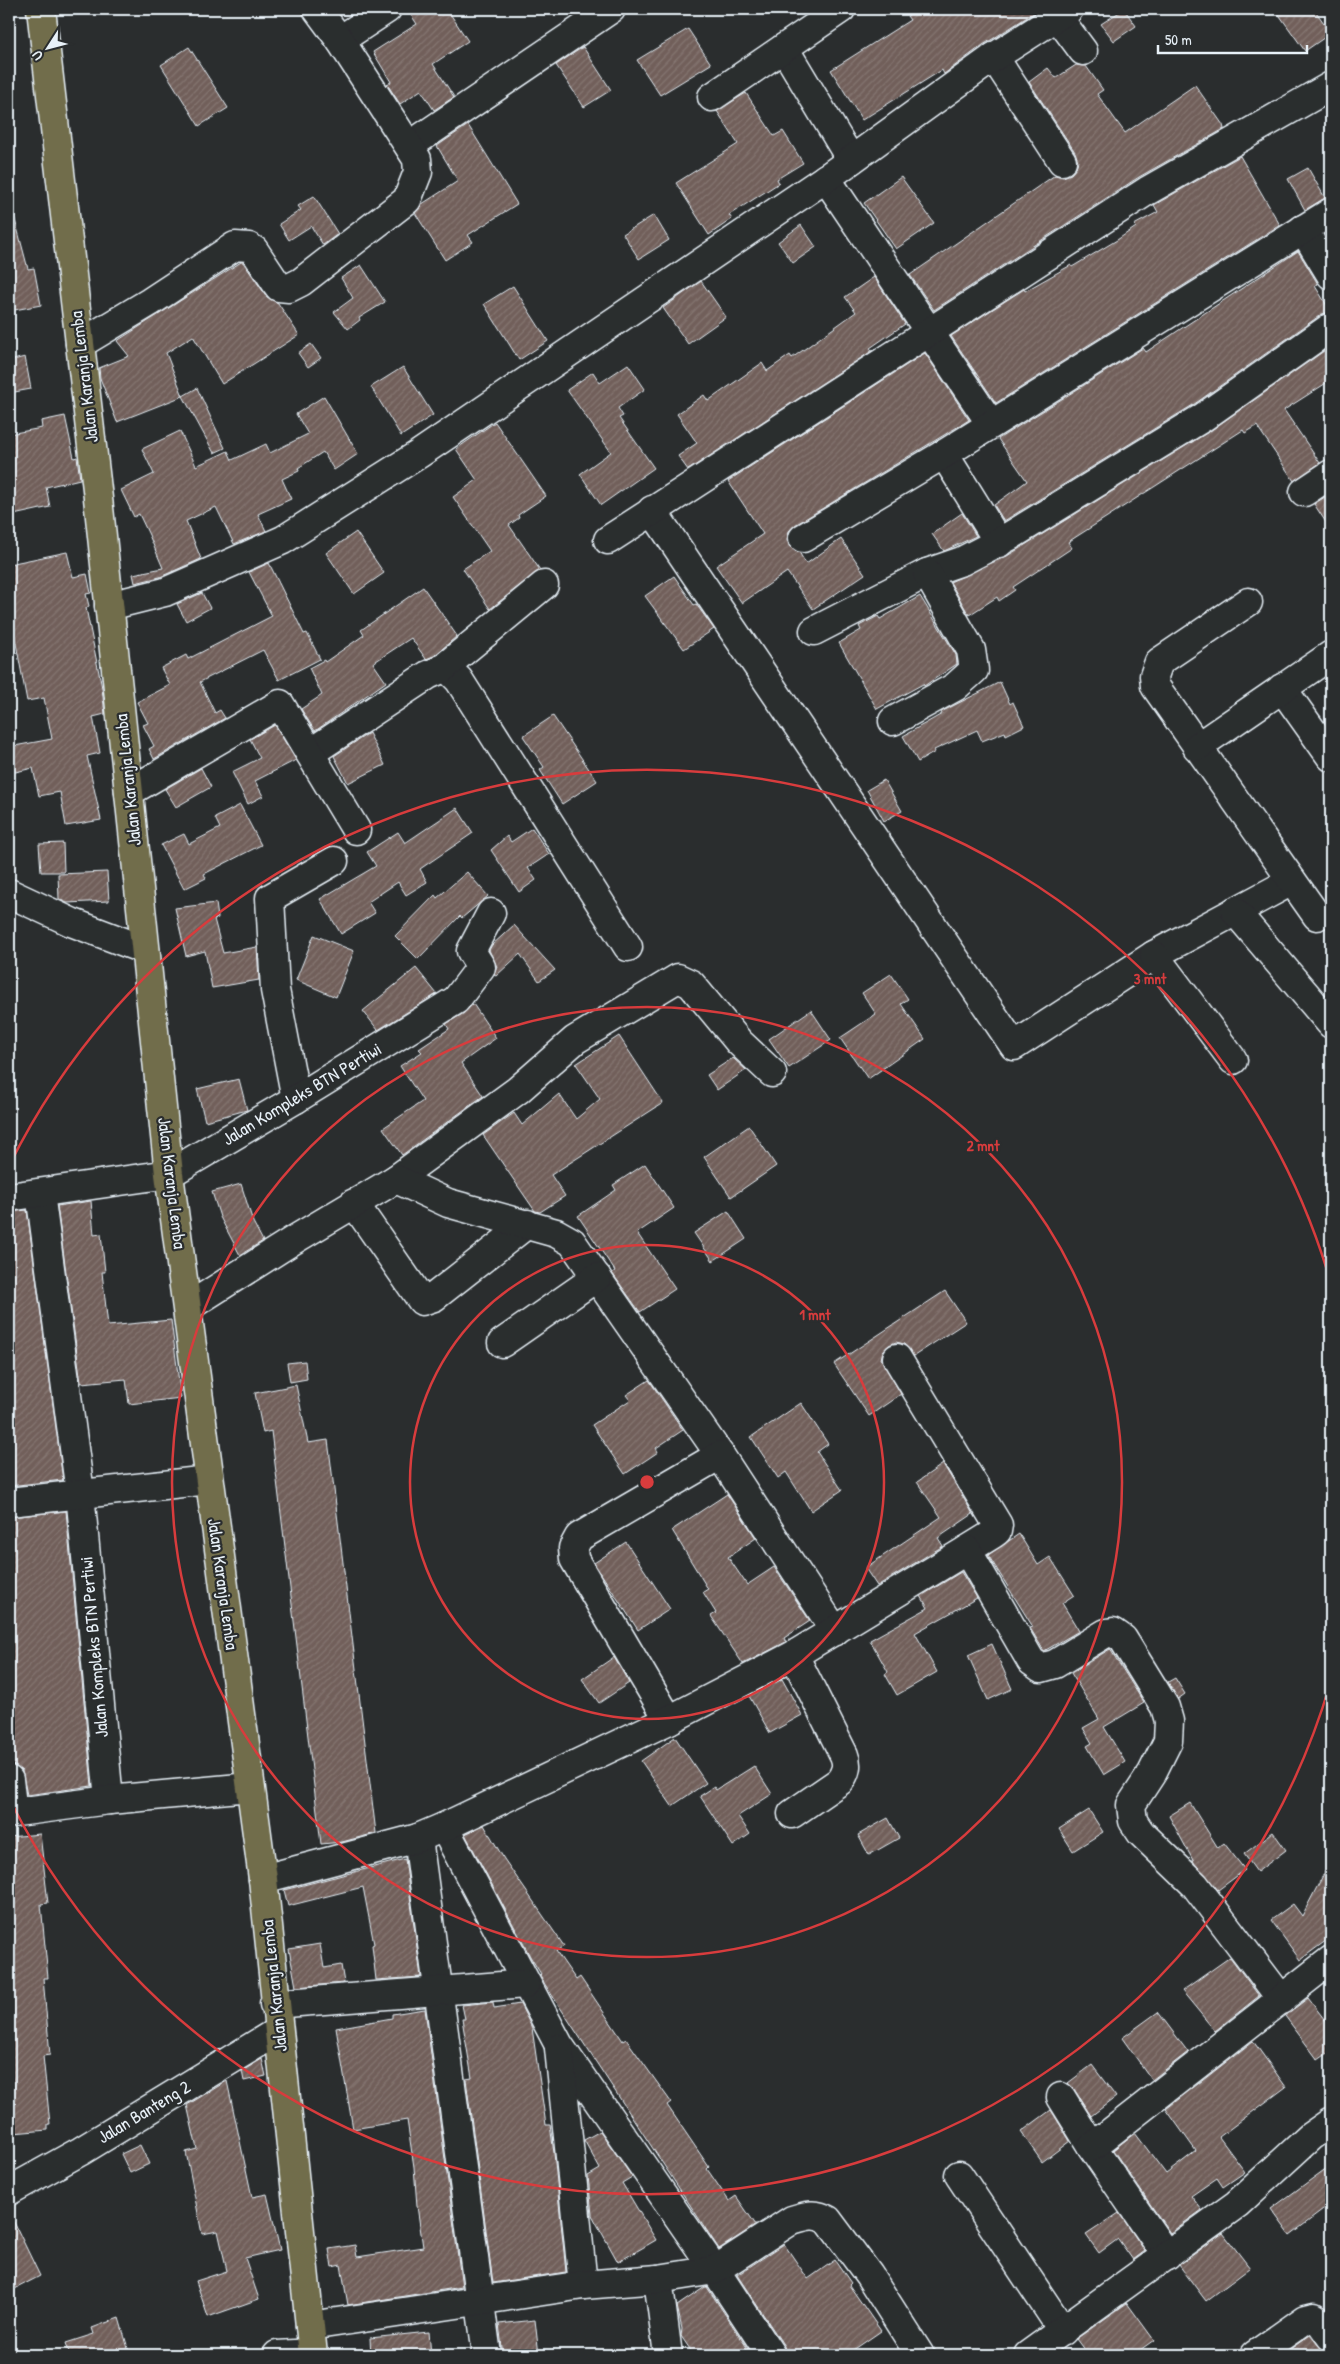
<svg xmlns="http://www.w3.org/2000/svg" width="1340" height="2364" font-family="'Patrick Hand',sans-serif">
  <defs>
    <pattern id="building-hatch" width="6" height="6" patternUnits="userSpaceOnUse" patternTransform="scale(1.25)"><rect width="6" height="6" fill="#715f5a"/><path d="M-1 1l2-2M0 6l6-6M5 7l2-2" fill="none" stroke="#857672"/></pattern>
  </defs>
  <rect width="100%" height="100%" fill="#2a2d2e"/>
  <filter id="ink" filterUnits="userSpaceOnUse"><feTurbulence type="fractalNoise" baseFrequency=".02" numOctaves="2"/><feDisplacementMap in="SourceGraphic" scale="10" xChannelSelector="R" yChannelSelector="G"/><feConvolveMatrix kernelMatrix="1 2 1 2 8 2 1 2 1" color-interpolation-filters="sRGB"/></filter>
  <g filter="url(#ink)">
    <g fill="url(#building-hatch)" stroke="#e8f1f8">
      <path d="M407 9H447L468 41 433 64 454 97 434 110 421 90 400 104 387 84 391 82 373 52 417 24Z"/>
      <path d="M919 9H1040L983 45 944 74 942 70 862 120 831 70 910 20 907 16Z"/>
      <path d="M1124 9 1136 26 1114 41 1101 24Z"/>
      <path d="M1275 9H1314L1331 33 1305 51Z"/>
      <path d="M688 29 711 64 660 95 637 60Z"/>
      <path d="M189 47 228 108 199 126 161 65Z"/>
      <path d="M583 47 611 90 584 107 556 65Z"/>
      <path d="M1076 65 1086 66 1103 90 1097 94 1125 133 1195 85 1223 125 1224 129 1139 177 934 310 910 275 1055 175 1063 177 1071 174 1076 168 1078 161 1075 152 1029 82 1048 68 1056 78Z"/>
      <path d="M746 93 774 136 783 131 803 163 777 179 779 183 729 215 732 219 709 235 676 183 738 144 717 111Z"/>
      <path d="M468 125 517 204 468 235 473 242 445 260 415 213 422 204 458 181 437 146Z"/>
      <path d="M1240 156 1280 225 996 403 951 336 1024 289 1025 291 1071 265 1072 267 1117 240 1136 227 1134 225 1158 212 1154 205Z"/>
      <path d="M1308 168 1325 198 1305 210 1288 179Z"/>
      <path d="M901 177 934 223 896 249 864 203Z"/>
      <path d="M314 196 338 234 323 245 311 226 289 240 279 224 301 210 298 206Z"/>
      <path d="M654 215 669 240 639 259 623 234Z"/>
      <path d="M14 216 28 269 34 268 41 305 9 311V217Z"/>
      <path d="M801 225 816 247 793 263 778 242Z"/>
      <path d="M1298 251 1318 284 1315 286 1331 312 1322 314 1193 405 1004 521 994 505 1027 481 998 439 1143 348 1146 352Z"/>
      <path d="M241 262H243L267 297 278 303 299 335 222 384 193 336 166 353 183 396 117 422 100 378 99 368 129 356 117 341Z"/>
      <path d="M361 265 385 302 359 318 360 320 348 329 334 312 353 298 341 278Z"/>
      <path d="M874 277 905 324 870 348 872 351 688 470 678 456 697 443 677 414 704 395 708 401 762 363 767 371 790 355 792 358 856 312 845 297Z"/>
      <path d="M701 281 726 317 688 344 663 308Z"/>
      <path d="M513 286 548 341 519 360 484 304Z"/>
      <path d="M311 344 321 358 308 367 298 353Z"/>
      <path d="M1331 346V380L1284 410 1320 463 1294 481 1257 426 1245 433 1243 430 1068 542 1072 548 1013 587 1015 590 999 601 997 597 969 615 950 582 1007 556 1210 431Z"/>
      <path d="M925 353 969 420 795 525 789 531 787 539 789 546 799 552 806 564 841 539 865 574 813 609 787 572 742 603 716 566 763 534 728 481Z"/>
      <path d="M25 357 31 389 9 393V361Z"/>
      <path d="M628 364 645 389 618 408 623 416 619 418 654 468 601 505 580 474 611 452 567 390 593 372 600 383Z"/>
      <path d="M403 367 433 415 401 436 371 387Z"/>
      <path d="M197 388 225 448 214 453 183 396Z"/>
      <path d="M324 396 358 454 334 470 323 452 298 468 299 471 282 479 291 499 258 514 266 531 234 544 216 507 186 521 201 559 160 577 135 583 133 574 163 568 149 535 139 514 134 517 121 490 154 474 142 449 180 431 196 466 228 451 232 460 266 444 270 453 308 434 296 414Z"/>
      <path d="M65 416 74 458 77 457 80 479 46 487 50 507 9 516V434L42 428 41 421Z"/>
      <path d="M495 422 546 496 518 515 519 518 509 525 540 570 490 609 463 569 490 551 453 497 477 480 456 449Z"/>
      <path d="M1331 493V530L1314 504Z"/>
      <path d="M962 513 976 536 944 551 932 534Z"/>
      <path d="M356 532 384 573 354 594 326 553Z"/>
      <path d="M67 552 73 577 87 574 91 593 86 594 89 606 86 608 102 688 105 714 93 717 100 753 87 756 101 820 66 826 60 792 39 796 33 768 11 773 9 747 52 739 44 698 27 701 9 607V564Z"/>
      <path d="M269 563 304 634 307 633 320 659 279 680 263 650 200 682 215 713 220 710 225 718 154 759 149 749 154 746 143 725 148 723 137 702 170 685 161 668 186 655 188 659 272 616 249 572Z"/>
      <path d="M674 576 694 605 696 604 714 629 684 649 645 596Z"/>
      <path d="M423 587 457 636 434 656 426 659 411 638 373 663 386 682 315 731 301 709 322 695 309 668 324 660 325 662 364 635 361 630Z"/>
      <path d="M202 593 210 608 186 621 177 604Z"/>
      <path d="M920 596 956 655 957 664 924 686 923 684 877 709 839 643 861 630 859 626 878 616 880 619Z"/>
      <path d="M1000 682 1010 704 1013 702 1024 726 1006 735 1005 732 982 741 977 730 934 750 935 752 918 762 903 736 942 714 941 712Z"/>
      <path d="M553 716 597 781 562 804 540 770 544 767 523 736Z"/>
      <path d="M275 725 296 760 255 781 263 796 248 804 232 772 260 758 250 739Z"/>
      <path d="M369 733 385 765 348 783 334 756Z"/>
      <path d="M201 768 211 787 176 807 165 789Z"/>
      <path d="M884 780 902 811 884 821 867 790Z"/>
      <path d="M240 805 261 845 204 874 206 878 184 889 161 845 184 834 189 844 220 828 215 818Z"/>
      <path d="M457 808 473 833 420 869 427 882 406 895 398 882 368 902 375 913 341 934 320 899 376 866 367 852 398 832 405 843Z"/>
      <path d="M532 828 549 854 528 868 536 880 519 892 491 850 507 836 511 842Z"/>
      <path d="M63 843 64 872H41L39 844Z"/>
      <path d="M107 872 109 901 67 903 59 899 58 874Z"/>
      <path d="M467 872 488 896 462 918 460 916 418 959 395 936 435 895 437 898Z"/>
      <path d="M216 903 218 918 214 919 223 953 257 947 259 980 212 988 205 951 186 956 175 908Z"/>
      <path d="M514 925 555 970 539 981 520 954 496 976 494 975 497 967 489 950 492 945Z"/>
      <path d="M314 935 354 951 336 997 296 980Z"/>
      <path d="M416 968 437 994 378 1030 363 1011Z"/>
      <path d="M891 974 908 999 901 1004 925 1039 868 1079 840 1038 876 1014 862 993Z"/>
      <path d="M473 1004 496 1038 461 1063 483 1096 402 1155 383 1128 423 1101 400 1066 422 1052 419 1049 449 1029 446 1024 464 1013Z"/>
      <path d="M811 1010 831 1040 789 1068 769 1039Z"/>
      <path d="M619 1036 663 1103 551 1175 565 1196 540 1212 535 1211 483 1135 514 1113 522 1125 559 1094 576 1119 600 1099 576 1064Z"/>
      <path d="M733 1058 746 1070 717 1090 707 1075Z"/>
      <path d="M239 1079 247 1110 205 1121 197 1089Z"/>
      <path d="M749 1126 776 1166 731 1197 704 1157Z"/>
      <path d="M645 1164 674 1208 637 1233 675 1289 640 1312 612 1273 615 1271 578 1216 616 1190 613 1185Z"/>
      <path d="M241 1184 253 1222 263 1241 240 1255 220 1217 212 1192Z"/>
      <path d="M91 1201 94 1235 101 1234 105 1272H102L108 1326 171 1320 181 1398 129 1404 126 1379 81 1383 57 1206Z"/>
      <path d="M27 1210 63 1480 9 1486V1212Z"/>
      <path d="M728 1211 746 1239 713 1261 694 1233Z"/>
      <path d="M945 1291 966 1322 914 1356 904 1344 896 1342 889 1345 883 1351 881 1359 901 1394 869 1416 834 1364Z"/>
      <path d="M305 1361 307 1379 290 1382 287 1363Z"/>
      <path d="M649 1380 683 1430 656 1448 658 1452 625 1474 592 1425 630 1400 626 1395Z"/>
      <path d="M296 1385 308 1443 328 1440 376 1833 342 1842 321 1844 271 1431 263 1433 255 1393Z"/>
      <path d="M801 1403 828 1444 817 1452 842 1490 811 1511 786 1472 778 1478 751 1437Z"/>
      <path d="M943 1464 973 1514 938 1538 943 1546 877 1586 865 1568 941 1517 917 1482Z"/>
      <path d="M727 1494 756 1538 728 1557 747 1585 774 1567 810 1621 784 1638 786 1642 743 1664 711 1616 716 1613 703 1592 708 1589 672 1530Z"/>
      <path d="M66 1511 92 1786 27 1795 22 1771 13 1765 10 1738H12L9 1704V1517Z"/>
      <path d="M1019 1534 1038 1565 1050 1557 1074 1595 1062 1603 1079 1631 1044 1651 1030 1628 1033 1627 988 1555Z"/>
      <path d="M626 1542 670 1609 638 1630 594 1563Z"/>
      <path d="M961 1572 977 1598 915 1633 937 1672 897 1695 885 1674 888 1672 870 1640 928 1608 921 1596Z"/>
      <path d="M992 1644 1012 1689 988 1700 968 1655Z"/>
      <path d="M1110 1649 1144 1703 1104 1727 1125 1762 1104 1775 1087 1746 1092 1743 1083 1728 1099 1719 1071 1673Z"/>
      <path d="M614 1657 629 1683 599 1703 582 1679Z"/>
      <path d="M1175 1678 1185 1694 1178 1699 1168 1682Z"/>
      <path d="M782 1679 802 1715 770 1733 749 1696Z"/>
      <path d="M675 1737 706 1783 672 1806 641 1761Z"/>
      <path d="M754 1766 772 1794 738 1816 750 1834 733 1846 700 1796 714 1787 716 1790Z"/>
      <path d="M1190 1803 1218 1848 1224 1843 1245 1870 1218 1890 1195 1864 1169 1816Z"/>
      <path d="M1089 1810 1103 1832 1073 1851 1059 1829Z"/>
      <path d="M888 1818 899 1838 869 1855 858 1835Z"/>
      <path d="M484 1825 504 1859 564 1946 556 1951 576 1980 580 1977 623 2041 626 2039 671 2102 667 2105 709 2167 707 2169 729 2201 736 2196 756 2225 719 2249 544 1983 540 1975 541 1974 531 1958 465 1834Z"/>
      <path d="M1273 1832 1286 1850 1257 1872 1244 1854Z"/>
      <path d="M40 1834 48 1903 41 1904 48 1978H43L50 2055 43 2056 50 2124H48V2130L13 2133 10 2100 14 2099 9 2037V2023H14L9 1969V1837Z"/>
      <path d="M405 1859 421 1977 376 1980 372 1945 374 1944 363 1887 288 1906 284 1890Z"/>
      <path d="M1331 1860V1937L1300 1960 1271 1920 1293 1904 1302 1916Z"/>
      <path d="M320 1944 324 1968 341 1965 344 1983 296 1987 289 1949Z"/>
      <path d="M1230 1957 1259 1996 1215 2031 1182 1991Z"/>
      <path d="M1308 1998 1331 2028V2051L1318 2060 1285 2016Z"/>
      <path d="M493 2002 494 2008 520 2004 532 2028 546 2125H550L554 2153 566 2272 493 2283 466 2079 472 2078 462 2019H465L462 2005Z"/>
      <path d="M425 2009 462 2287 348 2305 341 2265 332 2267 329 2249 355 2245 357 2257 423 2247 417 2206 414 2167 407 2120 353 2129 336 2028 392 2018V2014Z"/>
      <path d="M1158 2012 1188 2052 1152 2080 1122 2038Z"/>
      <path d="M1253 2041 1286 2087 1219 2137 1245 2172 1223 2187 1217 2178 1191 2196 1202 2210 1170 2233 1113 2150 1135 2133 1166 2174 1196 2151 1166 2109Z"/>
      <path d="M262 2059 266 2076 244 2081 242 2071Z"/>
      <path d="M1092 2065 1116 2097 1091 2116 1074 2089 1068 2083Z"/>
      <path d="M227 2081 252 2197 267 2194 280 2250 245 2258 259 2299 208 2317 196 2281 227 2271 218 2231 202 2234 186 2152 197 2149 187 2105Z"/>
      <path d="M1051 2110 1070 2141 1042 2162 1021 2132Z"/>
      <path d="M600 2131 632 2177 622 2183 656 2240 618 2262 592 2215 588 2176 600 2169 584 2140Z"/>
      <path d="M140 2145 149 2164 130 2173 121 2154Z"/>
      <path d="M1331 2165V2204L1290 2235 1271 2209Z"/>
      <path d="M9 2212 40 2276 9 2292Z"/>
      <path d="M1119 2213 1145 2251 1133 2260 1118 2239 1099 2253 1086 2235Z"/>
      <path d="M1223 2233 1250 2268 1206 2301 1179 2265Z"/>
      <path d="M784 2244 808 2279 835 2260 851 2283 849 2285 881 2331 846 2355H786L784 2346 737 2275Z"/>
      <path d="M705 2287H707L750 2352 745 2355H694L681 2336 682 2329 677 2306Z"/>
      <path d="M1127 2303 1154 2340 1133 2355H1088L1076 2339Z"/>
      <path d="M119 2318 130 2355H70L66 2343 94 2334 92 2328Z"/>
      <path d="M535 2320 539 2355H503L499 2324Z"/>
      <path d="M429 2332 431 2355H371L370 2338Z"/>
      <path d="M1310 2335 1319 2346 1330 2355H1282Z"/>
    </g>
    <g fill="none" stroke-linecap="round" stroke-linejoin="round">
      <g stroke="#e8f1f8" stroke-width="31">
        <g id="minor">
          <path d="M1057 16 1083 51"/>
          <path d="M340 40 387 9"/>
          <path d="M784 48 851 160"/>
          <path d="M994 57 1062 161"/>
          <path d="M712 97 841 9"/>
          <path d="M409 146 611 9"/>
          <path d="M826 178 991 424"/>
          <path d="M1303 229 1331 275"/>
          <path d="M80 344 150 302 235 246 249 247 254 250 276 283 279 287 289 288 301 282 407 200 418 172 417 159 340 40 317 9"/>
          <path d="M944 454 999 543"/>
          <path d="M1304 492 1331 474"/>
          <path d="M652 510 1014 1046 1154 955 1292 881"/>
          <path d="M803 538 944 454 1331 212"/>
          <path d="M608 540 1147 191 1331 86"/>
          <path d="M1248 602 1159 662 1154 676 1155 686 1317 916"/>
          <path d="M109 606 165 592 283 540 419 454 832 174 994 57 1069 9"/>
          <path d="M814 631 927 573 962 561 1010 536 1202 418 1331 327"/>
          <path d="M442 669 449 670 459 680 628 947"/>
          <path d="M1282 688 1331 757"/>
          <path d="M893 721 955 687 974 670 971 650 927 573"/>
          <path d="M1197 747 1331 655"/>
          <path d="M310 753 428 675 442 669 544 585"/>
          <path d="M129 792 280 704 356 830"/>
          <path d="M9 893 71 922 145 950"/>
          <path d="M1235 911 1331 1024"/>
          <path d="M1154 955 1233 1060"/>
          <path d="M296 1099 275 990 270 898 334 861"/>
          <path d="M396 1179 518 1090 575 1040 678 978 691 984 739 1042 772 1073"/>
          <path d="M40 1193 80 1493 109 1800"/>
          <path d="M9 1197 169 1174 296 1099 456 1000 481 967 471 951 491 913"/>
          <path d="M354 1203 422 1301 434 1297 527 1224"/>
          <path d="M188 1307 292 1241 396 1179 448 1203 556 1233 572 1242 720 1455"/>
          <path d="M502 1343 597 1277"/>
          <path d="M897 1358 998 1525 997 1531 993 1534 967 1550"/>
          <path d="M9 1502 209 1480"/>
          <path d="M669 1720 574 1559 573 1548 579 1537 720 1455 835 1631"/>
          <path d="M9 1780 13 1813"/>
          <path d="M9 1813 109 1800 250 1787"/>
          <path d="M792 1814 840 1781C846 1772 848 1765 844 1755L794 1655"/>
          <path d="M444 1827 559 2045 715 2270 771 2355"/>
          <path d="M418 1838 487 2355"/>
          <path d="M263 1879 418 1838 444 1827 669 1720 794 1655 967 1550 1031 1661 1041 1668 1055 1664 1106 1633 1113 1632 1123 1639 1165 1707 1169 1721 1168 1741 1152 1773 1131 1805 1133 1821 1141 1833 1195 1885 1282 2000"/>
          <path d="M274 2004 525 1984"/>
          <path d="M559 2048 583 2285"/>
          <path d="M1061 2097 1092 2147 1167 2256"/>
          <path d="M1092 2147 1331 1960"/>
          <path d="M959 2175 1063 2331"/>
          <path d="M9 2191 81 2151 278 2031"/>
          <path d="M658 2279 668 2355"/>
          <path d="M310 2326 583 2285 658 2279 715 2270 792 2220C805 2216 815 2212 828 2220L869 2275 920 2355"/>
          <path d="M277 2355 313 2353"/>
          <path d="M1028 2355 1237 2204 1311 2136 1331 2122"/>
          <path d="M1255 2355 1306 2319 1314 2317 1321 2323 1331 2337"/>
        </g>
      </g>
      <g stroke="#e8f1f8" stroke-width="31">
        <path id="major" d="M41 9 98 498 169 1174 263 1879 313 2355"/>
      </g>
      <use href="#minor" stroke="#2a2d2e" stroke-width="28"/>
      <use href="#major" stroke="#716d4b" stroke-width="28"/>
    </g>
  </g>
  <g fill="none" stroke="#d83c3d" stroke-width="2.5">
    <circle cx="647" cy="1482" r="237"/>
    <circle cx="647" cy="1482" r="475"/>
    <path d="M1330 1684A712 712 0 0 1 10 1800M10 1164A712 712 0 0 1 1330 1280"/>
  </g>
  <g text-anchor="middle" stroke-width="4.5" stroke-linejoin="round" paint-order="stroke">
    <g font-size="18" fill="#e8f1f8" stroke="#2a2d2e">
      <text transform="translate(84 377) rotate(-97)" y="6">Jalan Karanja Lemba</text>
      <text transform="translate(128 780) rotate(-96)" y="6">Jalan Karanja Lemba</text>
      <text transform="translate(302 1094) rotate(-31)" y="6">Jalan Kompleks BTN Pertiwi</text>
      <text transform="translate(172 1183) rotate(83)" y="6">Jalan Karanja Lemba</text>
      <text transform="translate(223 1584) rotate(82)" y="6">Jalan Karanja Lemba</text>
      <text transform="translate(94 1647) rotate(-95)" y="6">Jalan Kompleks BTN Pertiwi</text>
      <text transform="translate(274 1986) rotate(-96)" y="6">Jalan Karanja Lemba</text>
      <text transform="translate(144 2112) rotate(-31)" y="6">Jalan Banteng 2</text>
    </g>
  </g>
  <circle cx="647" cy="1482" r="8" fill="#d83c3d" stroke="#2a2d2e" stroke-width="2.5"/>
  <g font-size="15" text-anchor="middle" font-weight="bold" fill="#d83c3d" stroke="#2a2d2e" stroke-width="4.5" stroke-linejoin="round" paint-order="stroke">
    <text x="1150" y="984">3 mnt</text>
    <text x="983" y="1151">2 mnt</text>
    <text x="815" y="1320">1 mnt</text>
  </g>
  <rect width="1340" height="2364" fill="none" stroke="#2a2d2e" stroke-width="30"/>
  <rect x="15" y="15" width="1310" height="2334" fill="none" stroke="#e8f1f8" stroke-width="2" filter="url(#ink)"/>
  <g transform="translate(48 48) rotate(234)" stroke="#2a2d2e" stroke-width="4" paint-order="stroke">
  <path d="M0-4L9 19L0 12L-9 19Z" fill="#e8f1f8"/>
  <text y="-8" font-size="14" font-weight="bold" text-anchor="middle" fill="#e8f1f8">U</text>
  </g>
  <path d="M1158 45v8h149v-8" fill="none" stroke="#e8f1f8" stroke-width="2.5"/>
  <text x="1165" y="45" font-size="15" fill="#e8f1f8" stroke="#2a2d2e" stroke-width="4" paint-order="stroke">50 m</text>
</svg>
